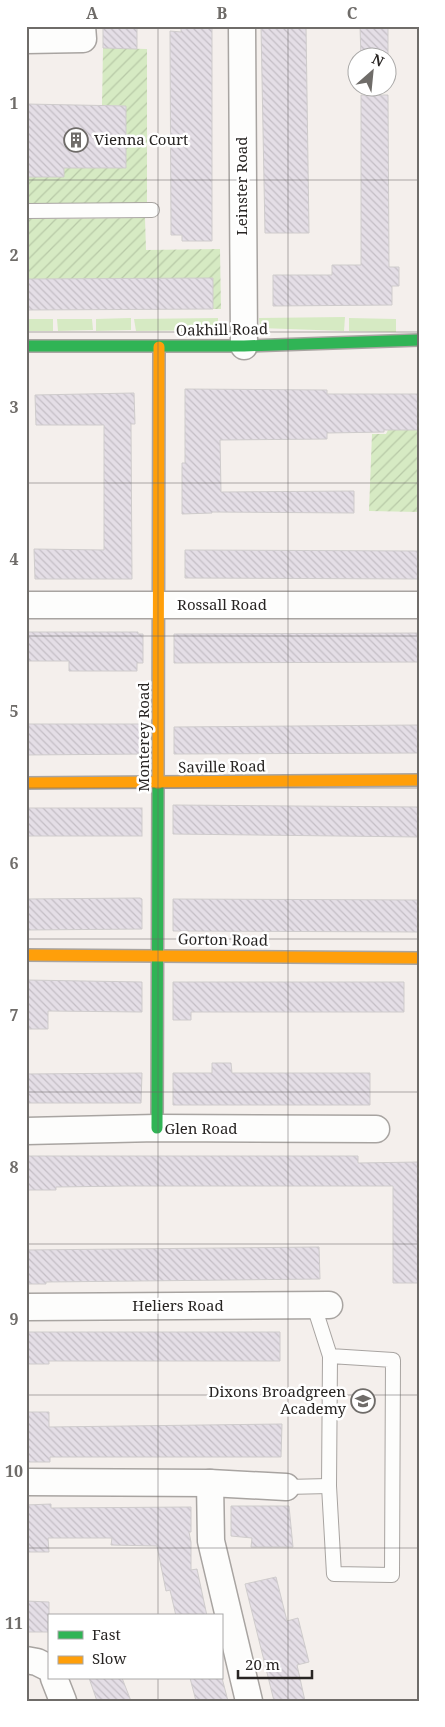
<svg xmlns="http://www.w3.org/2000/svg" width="445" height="1727" font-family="'Noto Serif',serif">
  <defs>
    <pattern id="garden-furrows" width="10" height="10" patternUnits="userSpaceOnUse" patternTransform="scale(1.25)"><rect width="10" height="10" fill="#d6eac3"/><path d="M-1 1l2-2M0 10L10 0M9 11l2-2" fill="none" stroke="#b8c9a7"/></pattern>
    <pattern id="building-back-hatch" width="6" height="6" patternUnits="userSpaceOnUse" patternTransform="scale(1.25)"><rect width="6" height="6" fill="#e4dee6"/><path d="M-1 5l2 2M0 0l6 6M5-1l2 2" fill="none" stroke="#c4bec5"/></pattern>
  </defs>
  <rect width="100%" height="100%" fill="#f4efec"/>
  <g fill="#d6eac3">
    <path d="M345 317 344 331 260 328 259 318Z"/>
    <path d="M131 318V330L96 331V319Z"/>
    <path d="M218 318V330L136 331 134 319Z"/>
    <path d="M349 318 396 319V332L349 331Z"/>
    <rect x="26" y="319" width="27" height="12"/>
    <path d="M57 319H92L93 330 58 331Z"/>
  </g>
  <g fill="url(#garden-furrows)">
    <path d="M103 48 147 49V203L26 204V177L64 168H126V106L102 105Z"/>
    <path d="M145 218 146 250 220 249 221 309H213V279H26V219Z"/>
    <path d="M392 422 419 430V512L369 511 372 434H386Z"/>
  </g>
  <g fill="url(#building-back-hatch)" stroke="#cfcccc">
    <path d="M103 26 137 27V49L103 48Z"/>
    <path d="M181 26H212V241H182V235H171L170 31 181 32Z"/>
    <path d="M261 26H306L309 233H265Z"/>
    <path d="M360 26H388V58H361Z"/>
    <path d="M361 95H388L389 267H399V286H392V305L273 306V275H332V265H361Z"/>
    <path d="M26 104 126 106V168H64V177H26Z"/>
    <path d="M213 278V309L26 310V279Z"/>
    <path d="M185 389 327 390V394H419V430H384V432L327 433V439L220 440 221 492 354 491V513L212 512V513L182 514V463H185Z"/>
    <path d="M134 393 135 424H131L132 579H35L34 549 104 550V425H36L35 395Z"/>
    <path d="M185 550 419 551V579L185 578Z"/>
    <path d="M26 632H138V634H143V663H137V671H69V661H26Z"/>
    <path d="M419 633V662L174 663V634Z"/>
    <path d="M26 724H142V754L26 755Z"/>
    <path d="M419 725V753L174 754V727Z"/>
    <path d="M173 805 419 807V837L173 834Z"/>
    <rect x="26" y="808" width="116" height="28"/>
    <path d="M140 898 142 899V929L26 930V899Z"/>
    <path d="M173 899 419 900V932L173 931Z"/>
    <path d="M26 980 142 982V1012L48 1011V1029H26Z"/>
    <path d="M173 982H404V1012H191V1020H173Z"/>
    <path d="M212 1063H231L232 1073H370V1105H173V1073H212Z"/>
    <path d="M142 1073 141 1103H26V1074Z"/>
    <path d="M26 1156H358V1163L419 1162V1283H393V1186H125L56 1187V1190H26Z"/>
    <path d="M319 1247 320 1279 46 1282V1284H26V1250Z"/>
    <path d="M26 1332H280V1361H49V1364H26Z"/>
    <path d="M26 1412H49V1427L282 1424 281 1457H50V1462H26Z"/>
    <path d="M51 1504V1508L191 1507V1532H189L191 1542V1570L197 1569 207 1616H176L170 1590 166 1591 157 1546 111 1545 112 1538H48L49 1552H26V1505Z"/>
    <path d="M231 1506H289L293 1547H251L252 1538 231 1536Z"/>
    <path d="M276 1577 287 1621 298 1618 309 1662 297 1665 305 1701H274L245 1584Z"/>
    <path d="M26 1601 49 1602V1632H26Z"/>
    <path d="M89 1678H122L131 1701H97Z"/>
    <path d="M190 1678H222L228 1701H196Z"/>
  </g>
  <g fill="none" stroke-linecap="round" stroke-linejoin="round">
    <g stroke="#a8a4a1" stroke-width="16">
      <g id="lane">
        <path d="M26 211 152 210"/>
        <path d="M314 1306 330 1356 329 1486 334 1574 392 1575 393 1360 330 1356"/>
        <path d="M286 1487 329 1486"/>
      </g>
    </g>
    <g stroke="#a8a4a1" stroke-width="29">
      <g id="street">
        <path d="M242 26 244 346"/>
        <path d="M26 40 83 39 82 26"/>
        <path d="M26 605H419"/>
        <path d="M26 1131 157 1128 376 1129"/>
        <path d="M26 1307 329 1305"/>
        <path d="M26 1482 210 1483 286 1487"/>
        <path d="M210 1483 211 1541 249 1701"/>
        <path d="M26 1660 37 1662 49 1668"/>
        <path d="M54 1678 63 1701"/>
      </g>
    </g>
    <g stroke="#a8a4a1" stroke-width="14">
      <g id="fast">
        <path d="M26 346H244L419 340"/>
        <path d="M157 1128 158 783"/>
      </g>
    </g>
    <g stroke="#a8a4a1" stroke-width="14">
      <g id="slow">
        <path d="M26 783 419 780"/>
        <path d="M158 783 159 347"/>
        <path d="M26 955 419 958"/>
      </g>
    </g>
    <use href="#lane" stroke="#fdfdfc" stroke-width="14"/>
    <use href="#street" stroke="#fdfdfc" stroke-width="26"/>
    <use href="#fast" stroke="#30b455" stroke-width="11"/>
    <use href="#slow" stroke="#ff9f0a" stroke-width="11"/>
  </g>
  <path fill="none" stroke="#6f6c69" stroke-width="1" stroke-opacity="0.55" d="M158 26V1616M288 26V1701M26 180H419M26 332H419M26 483H419M26 636H419M26 788H419M26 939H419M26 1092H419M26 1244H419M26 1395H419M26 1548H419M158 1678V1701"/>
  <defs>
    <g id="building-ring" transform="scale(1.25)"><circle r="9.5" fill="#fff" stroke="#6f6c69" stroke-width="1.5"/><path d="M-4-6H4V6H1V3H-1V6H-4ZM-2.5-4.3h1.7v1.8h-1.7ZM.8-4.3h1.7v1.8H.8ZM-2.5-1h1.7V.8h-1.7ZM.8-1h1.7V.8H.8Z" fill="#6f6c69"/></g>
    <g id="school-ring" transform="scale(1.25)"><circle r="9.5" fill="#fff" stroke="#6f6c69" stroke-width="1.5"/><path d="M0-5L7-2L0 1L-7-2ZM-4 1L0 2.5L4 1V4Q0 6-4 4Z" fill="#6f6c69"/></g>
  </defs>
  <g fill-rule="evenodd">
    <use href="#building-ring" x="76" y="140"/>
    <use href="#school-ring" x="363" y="1401"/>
  </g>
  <g text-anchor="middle" stroke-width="5" stroke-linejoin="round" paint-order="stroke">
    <g font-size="15" fill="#282523" stroke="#fff" text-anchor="start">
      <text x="94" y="145">Vienna Court</text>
      <text x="346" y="1397" text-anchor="end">Dixons Broadgreen<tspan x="346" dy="17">Academy</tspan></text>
    </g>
    <g font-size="15" fill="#282523" stroke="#fff">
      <text transform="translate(242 186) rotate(-90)" y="5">Leinster Road</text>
      <text transform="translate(222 330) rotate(-1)" y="5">Oakhill Road</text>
      <text x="222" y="610">Rossall Road</text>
      <text transform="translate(144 737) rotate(-90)" y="5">Monterey Road</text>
      <text transform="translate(222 767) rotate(-1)" y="5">Saville Road</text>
      <text transform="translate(223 940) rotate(1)" y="5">Gorton Road</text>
      <text x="201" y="1134">Glen Road</text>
      <text x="178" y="1311">Heliers Road</text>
    </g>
  </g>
  <rect width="445" height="1727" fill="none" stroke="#ffffff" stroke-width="55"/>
  <rect x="48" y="1614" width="175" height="65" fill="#ffffff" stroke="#a9a8a7"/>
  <rect x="58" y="1631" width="25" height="8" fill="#30b455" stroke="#a9a8a7"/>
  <text x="92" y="1640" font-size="15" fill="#282523">Fast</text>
  <rect x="58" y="1656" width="25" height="8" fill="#ff9f0a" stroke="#a9a8a7"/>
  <text x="92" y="1664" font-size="15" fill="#282523">Slow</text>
  <g transform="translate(372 72) rotate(27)"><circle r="24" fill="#ffffff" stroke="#a9a8a7"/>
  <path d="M0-4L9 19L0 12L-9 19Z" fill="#6f6c69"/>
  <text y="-8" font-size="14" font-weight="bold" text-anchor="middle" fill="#282523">N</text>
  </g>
  <path d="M238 1670v8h74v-8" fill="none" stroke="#282523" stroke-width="2.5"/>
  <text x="245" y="1670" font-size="15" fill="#282523" stroke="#ffffff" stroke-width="4" paint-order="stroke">20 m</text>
  <rect x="28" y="28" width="390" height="1672" fill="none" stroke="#6f6c69" stroke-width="2"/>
  <g font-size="16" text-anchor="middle" font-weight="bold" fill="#6f6c69">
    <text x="92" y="19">A</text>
    <text x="222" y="19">B</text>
    <text x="352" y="19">C</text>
    <text x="14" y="109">1</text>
    <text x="14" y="261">2</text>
    <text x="14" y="413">3</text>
    <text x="14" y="565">4</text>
    <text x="14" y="717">5</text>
    <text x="14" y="869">6</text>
    <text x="14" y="1021">7</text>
    <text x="14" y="1173">8</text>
    <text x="14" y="1325">9</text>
    <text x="14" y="1477">10</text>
    <text x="14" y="1629">11</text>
  </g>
</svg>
